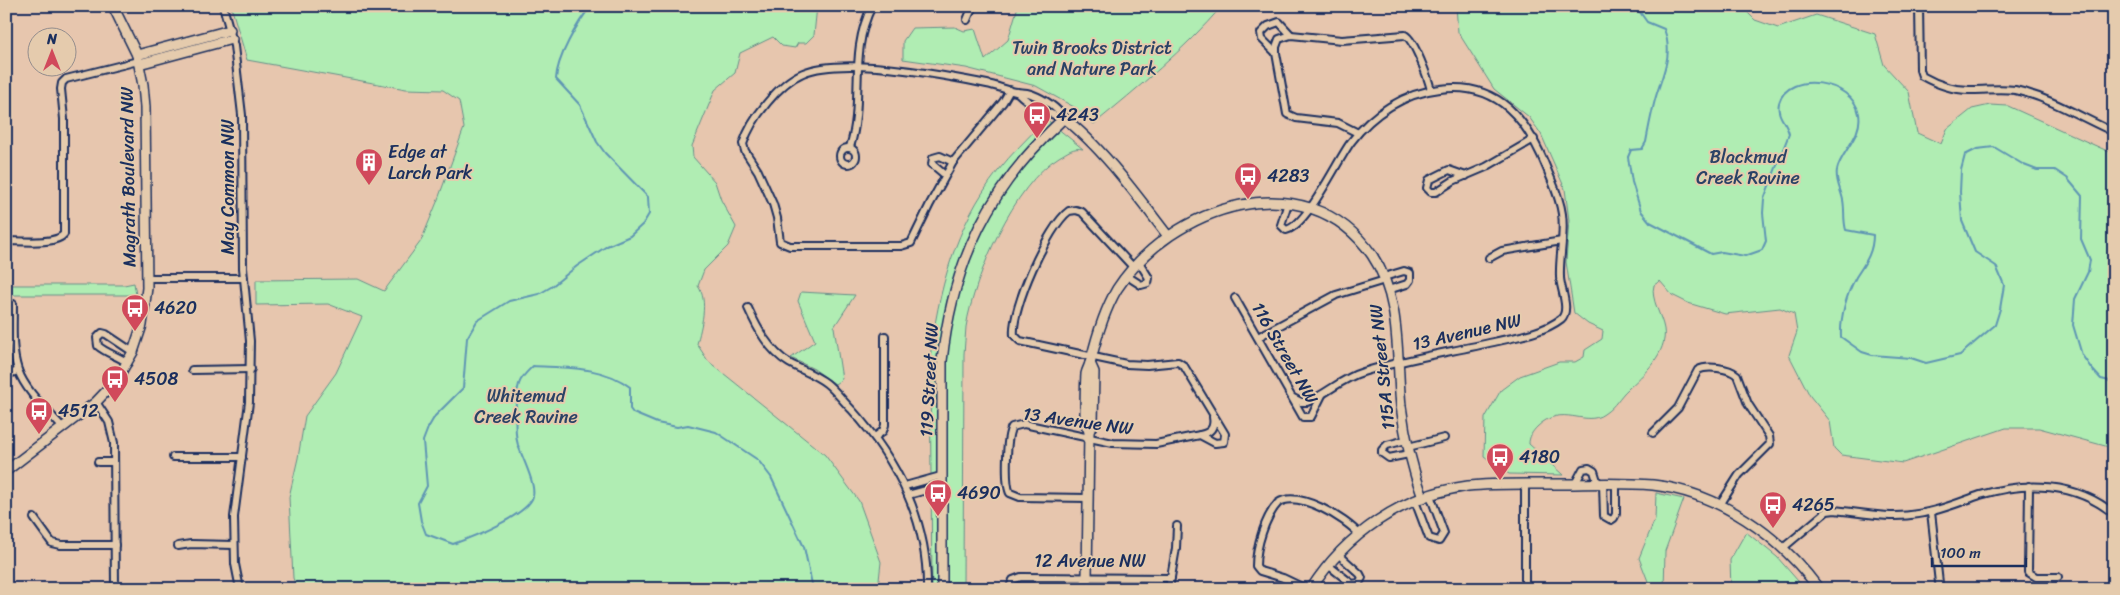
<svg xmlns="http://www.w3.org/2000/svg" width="2120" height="595" font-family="Sriracha,sans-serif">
  <rect width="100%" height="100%" fill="#e7c6ae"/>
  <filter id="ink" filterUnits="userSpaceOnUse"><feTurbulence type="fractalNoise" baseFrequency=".02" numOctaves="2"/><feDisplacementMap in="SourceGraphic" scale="10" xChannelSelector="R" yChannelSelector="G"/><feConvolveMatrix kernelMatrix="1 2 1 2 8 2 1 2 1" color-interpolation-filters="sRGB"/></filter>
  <g filter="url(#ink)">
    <g fill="#b0edb3" stroke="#668e88">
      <path d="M231 6H817L814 35 806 43H798L795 48 782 46 773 37 740 53 735 73 715 90 692 146 693 157 715 182 721 200 736 227 728 246 704 270 698 286C709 301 701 327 697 344L708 361 825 455 859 501 881 562 878 589H297L293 578 289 497 298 458 305 416 336 373 362 317 328 304 256 305V280L358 279 384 291 421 241 437 202 464 128 459 101 443 90 406 89 247 60Z"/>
      <path d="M1018 6H1222C1184 50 1139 87 1094 124L1074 107 1036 86 966 68 903 59V41L912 28 955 27 964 31 975 29 985 60 1008 40Z"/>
      <path d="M1456 6H1741L1755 20 1778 28 1816 15 1875 34 1884 65 1909 92 1917 133 1941 144 1947 129 1972 109 1990 105 2008 106 2114 154V451L2109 447 2039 428H2006L1903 463 1841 455 1834 448 1830 421 1810 396 1789 355 1797 332 1794 314 1780 308 1725 314 1688 303 1672 295 1660 281 1654 285C1650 299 1662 316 1664 329 1668 353 1643 375 1628 389 1619 397 1616 406 1604 414 1585 428 1562 402 1537 427 1532 432 1529 437 1529 444L1563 475 1509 474 1484 456 1485 418 1501 390 1520 376 1559 362H1575L1584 357 1585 350 1602 339 1603 331 1588 324 1574 313 1566 262 1569 220 1565 189 1541 134 1529 117 1494 89 1458 32Z"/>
      <path d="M1041 115 1083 149C1073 147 1068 152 1059 157 1014 184 974 277 966 327 965 336 965 345 964 354L963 589H932L930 359C938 291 955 226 998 171 1011 154 1027 139 1042 123Z"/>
      <path d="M134 283 136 295H6V285H124Z"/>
      <path d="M801 292 855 295 834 327 842 379 835 384 814 369 791 358 815 341 798 301Z"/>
      <path d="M1656 493 1684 499 1665 551 1664 589H1651L1639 558 1655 519Z"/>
      <path d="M1746 532 1777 557 1805 589H1731L1730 560Z"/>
    </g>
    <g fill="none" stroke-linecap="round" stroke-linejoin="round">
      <g stroke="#5f96b3" stroke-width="2">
        <path d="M591 6C577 23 557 58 556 79L580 105 597 142 605 153 648 197 649 214 643 224 630 236 607 246 577 266 551 287 539 294 509 301 477 321 467 338 463 388 435 416 428 428 423 441 427 486 418 503 421 521 426 534 453 544C470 538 529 515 533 496 536 484 522 457 518 445 514 432 515 397 519 384 521 377 528 371 533 366 566 368 603 366 630 387V409L633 413 657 423 677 427 688 425 716 432 758 460 771 477 804 547 813 589"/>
        <path d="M1605 6 1612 9 1622 6"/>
        <path d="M1633 6 1637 8 1647 22 1664 29C1673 53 1664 71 1657 93 1652 109 1649 126 1646 142L1642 149 1631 150 1628 157 1632 182 1641 211 1650 222 1711 254 1722 252 1745 256 1762 250 1766 241 1763 213 1764 199 1789 134C1787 123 1776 116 1779 103 1788 70 1853 80 1859 114 1863 136 1840 153 1837 170 1835 180 1841 190 1843 200 1845 210 1843 220 1846 230L1873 235C1873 253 1865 263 1856 277 1846 295 1840 318 1841 337L1862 352 1872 355 1911 358 1926 363 1960 355 1995 325 2000 309 2004 285 1996 266 1975 252 1962 221 1960 192 1961 170 1965 155 1977 149 1994 147 2024 165 2037 170H2055L2067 178 2082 196 2081 239 2090 260 2088 272 2075 299 2073 325 2082 355 2091 368 2101 379 2114 382"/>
      </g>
      <g stroke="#1b2f5e" stroke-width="10">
        <g id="street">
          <path d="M223 6 234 46 242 115 243 268 250 341 249 402 234 517 235 564 240 589"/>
          <path d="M1919 6 1920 70 1922 76C1938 85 1955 91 1973 90 1987 90 2001 88 2015 90 2049 97 2082 118 2114 132"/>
          <path d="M967 20 973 6"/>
          <path d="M1276 53 1262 39 1261 33 1268 26 1279 22 1291 35"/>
          <path d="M1010 90 1003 102 953 162 930 204 911 243 901 246H790L780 242 777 218 773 204 758 171 745 151 743 144C751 119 779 83 803 73 843 56 943 75 987 84 997 86 1006 90 1016 92 1022 93 1025 92 1031 94 1044 99 1056 106 1064 118"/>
          <path d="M1017 92C1029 104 1047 114 1064 118"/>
          <path d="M1358 133 1338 123 1296 118 1287 114 1276 53V47L1279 39 1291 35 1342 40 1405 35C1415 41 1428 78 1431 90"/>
          <path d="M850 147C865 101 848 53 872 6"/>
          <circle cx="848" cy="156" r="8"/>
          <path d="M945 175 932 164 933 158 940 156 953 162"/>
          <path d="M1466 176 1449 170 1429 180 1427 188 1431 192H1436L1453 181 1486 167 1534 139"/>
          <path d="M1288 203 1281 225 1286 230C1307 226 1337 161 1351 142 1372 114 1404 93 1440 89 1499 81 1528 121 1547 169 1553 184 1560 198 1562 214 1565 235 1559 256 1560 277 1560 288 1571 310 1561 319 1543 333 1515 337 1494 342 1450 352 1405 359 1363 372 1342 378 1327 394 1307 402H1301L1293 398"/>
          <path d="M6 241C20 241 56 245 64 234V119L61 89 62 83 66 79 138 61"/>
          <path d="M1489 258 1502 251 1562 241"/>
          <path d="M1127 276 1141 285 1148 283 1149 278 1139 262"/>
          <path d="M1384 277 1404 271 1410 273V280L1407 284 1388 290"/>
          <path d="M147 278H244"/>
          <path d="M1235 298 1303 417H1311L1322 395"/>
          <path d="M13 304C13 326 11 349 18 370 26 392 47 410 63 428"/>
          <path d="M748 308C757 328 769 351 789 363 801 370 814 374 826 383 835 390 843 401 852 410 897 460 928 521 927 589"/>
          <path d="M1258 337 1336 295 1385 280"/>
          <path d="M128 363C118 356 106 353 98 346L97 338 102 333 106 334 133 352"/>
          <path d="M192 370 251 369"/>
          <path d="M6 375 18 371"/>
          <path d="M96 402 109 422 114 443 115 589"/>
          <path d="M1653 433 1678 408 1698 370C1707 365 1729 368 1737 375L1748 404 1769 436 1770 444 1739 475 1720 505"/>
          <path d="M1200 435C1210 433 1215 428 1213 417"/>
          <path d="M875 437 883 431 885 425V336"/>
          <path d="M1406 440 1387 445 1382 450V453L1389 458 1409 454"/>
          <path d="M1408 447 1444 438"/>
          <path d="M173 457H242"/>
          <path d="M98 462H114"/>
          <path d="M1525 484V589"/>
          <path d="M1575 484 1583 469 1589 468 1594 471 1598 484"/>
          <path d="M1603 484 1604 516 1611 520 1614 518 1616 514V484"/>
          <path d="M905 486 941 476"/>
          <path d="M2029 486 2028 572 2036 577H2058"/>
          <path d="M908 495 941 486"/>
          <path d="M1088 498 1020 497 1010 493C1005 484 1006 436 1012 427L1024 424 1113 443 1156 444 1200 435 1215 443 1224 442 1225 434 1184 366 1178 362 1147 365 1126 364 1020 341 1014 335C1011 309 1048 226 1069 211L1076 210 1082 212 1133 267"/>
          <path d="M1415 501 1429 538 1439 541 1444 533 1430 495"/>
          <path d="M1931 512 1939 583"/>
          <path d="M34 518 52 543 61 545H115"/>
          <path d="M178 546 191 544 234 545"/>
          <path d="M1783 548 1827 511 1835 510C1863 513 1890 519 1918 514 1940 511 1960 502 1980 495 2026 481 2076 482 2114 514"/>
          <path d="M1328 565 1352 584 1359 583 1362 578 1360 574 1338 554"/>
          <path d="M1009 589 1013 580 1021 577 1171 578"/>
          <path d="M1169 589 1176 548 1177 526"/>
          <path d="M1306 589 1283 578 1260 571 1256 566C1256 547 1265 517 1278 503 1298 489 1346 519 1359 534"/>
        </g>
      </g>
      <g stroke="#1b2f5e" stroke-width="12">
        <g id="secondary">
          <path d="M137 55 230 30"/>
          <path d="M139 64 232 39"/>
          <path d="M1089 431 1093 424 1094 372 1090 363"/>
          <path d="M6 471 96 402 116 381 133 352 142 325 147 288 145 107 143 85 137 55 113 6"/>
          <path d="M942 589V361C953 260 989 187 1064 118 1102 147 1138 197 1168 236"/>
          <path d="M1083 589 1087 578 1089 431 1085 423C1085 407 1085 390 1086 374 1087 369 1090 365 1091 360 1097 335 1104 311 1117 289 1171 206 1306 160 1372 255 1402 299 1396 356 1401 406 1405 438 1412 468 1423 498"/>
          <path d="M1311 589C1346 534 1403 495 1468 486 1496 483 1526 484 1555 484 1587 484 1621 482 1653 485 1720 493 1779 535 1819 589"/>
        </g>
      </g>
      <use href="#street" stroke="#e5cbad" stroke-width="6"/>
      <use href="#secondary" stroke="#e5cbad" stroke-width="9"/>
    </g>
  </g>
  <defs>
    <g id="bus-pin" transform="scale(1.4375)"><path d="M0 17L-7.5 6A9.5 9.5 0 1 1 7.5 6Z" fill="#d1495b" stroke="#e5cbad"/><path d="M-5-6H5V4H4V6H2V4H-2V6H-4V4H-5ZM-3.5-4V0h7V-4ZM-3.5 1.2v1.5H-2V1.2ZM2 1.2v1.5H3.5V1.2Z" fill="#fff"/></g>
    <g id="building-pin" transform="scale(1.4375)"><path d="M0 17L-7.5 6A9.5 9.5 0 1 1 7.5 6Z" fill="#d1495b" stroke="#e5cbad"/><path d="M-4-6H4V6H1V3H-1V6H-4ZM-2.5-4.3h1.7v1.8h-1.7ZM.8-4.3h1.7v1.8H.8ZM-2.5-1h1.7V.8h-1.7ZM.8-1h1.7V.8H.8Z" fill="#fff"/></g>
  </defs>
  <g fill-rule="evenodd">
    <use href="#bus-pin" x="1037" y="115"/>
    <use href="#building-pin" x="369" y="162"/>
    <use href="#bus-pin" x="1248" y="176"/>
    <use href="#bus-pin" x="135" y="308"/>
    <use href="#bus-pin" x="115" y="379"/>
    <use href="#bus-pin" x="39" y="411"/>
    <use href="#bus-pin" x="1500" y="457"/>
    <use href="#bus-pin" x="938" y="493"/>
    <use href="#bus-pin" x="1773" y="505"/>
  </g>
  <g text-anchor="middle" stroke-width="4" stroke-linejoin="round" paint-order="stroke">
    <g font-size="18" fill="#2a4266" stroke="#e5cbad">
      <text x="1092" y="54">Twin Brooks District<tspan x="1092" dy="21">and Nature Park</tspan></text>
      <text x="1748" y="163">Blackmud<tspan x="1748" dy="21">Creek Ravine</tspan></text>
      <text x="526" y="402">Whitemud<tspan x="526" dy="21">Creek Ravine</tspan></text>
    </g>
    <g font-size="18" fill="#1b2f5e" stroke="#e5cbad" text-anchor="start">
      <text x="1056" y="121">4243</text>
      <text x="388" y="158">Edge at<tspan x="388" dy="21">Larch Park</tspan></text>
      <text x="1267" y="182">4283</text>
      <text x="154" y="314">4620</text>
      <text x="134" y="385">4508</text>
      <text x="58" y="417">4512</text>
      <text x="1519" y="463">4180</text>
      <text x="957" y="499">4690</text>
      <text x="1792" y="511">4265</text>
    </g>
    <g font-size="18" fill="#1b2f5e" stroke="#e5cbad">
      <text transform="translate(128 177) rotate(-91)" y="6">Magrath Boulevard NW</text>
      <text transform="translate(228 187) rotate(-90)" y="6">May Common NW</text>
      <text transform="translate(1467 332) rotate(-13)" y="6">13 Avenue NW</text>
      <text transform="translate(1285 353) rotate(60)" y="6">116 Street NW</text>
      <text transform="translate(1382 367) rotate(-96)" y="6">115A Street NW</text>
      <text transform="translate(929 380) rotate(-87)" y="6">119 Street NW</text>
      <text transform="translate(1078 421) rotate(8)" y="6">13 Avenue NW</text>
      <text x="1090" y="567">12 Avenue NW</text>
    </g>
  </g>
  <rect width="2120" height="595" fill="none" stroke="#e5cbad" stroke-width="25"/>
  <rect x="12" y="12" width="2095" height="570" fill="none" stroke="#1b2f5e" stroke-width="2" filter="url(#ink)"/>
  <g transform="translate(52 52)"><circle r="24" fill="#e5cbad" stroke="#948d8d"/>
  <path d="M0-4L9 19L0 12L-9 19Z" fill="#d1495b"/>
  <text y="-8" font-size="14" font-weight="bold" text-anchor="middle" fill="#1b2f5e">N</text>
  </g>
  <path d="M1932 558v8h94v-8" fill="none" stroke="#1b2f5e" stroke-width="2.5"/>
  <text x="1940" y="558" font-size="15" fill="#1b2f5e" stroke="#e5cbad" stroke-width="4" paint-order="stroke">100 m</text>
</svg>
